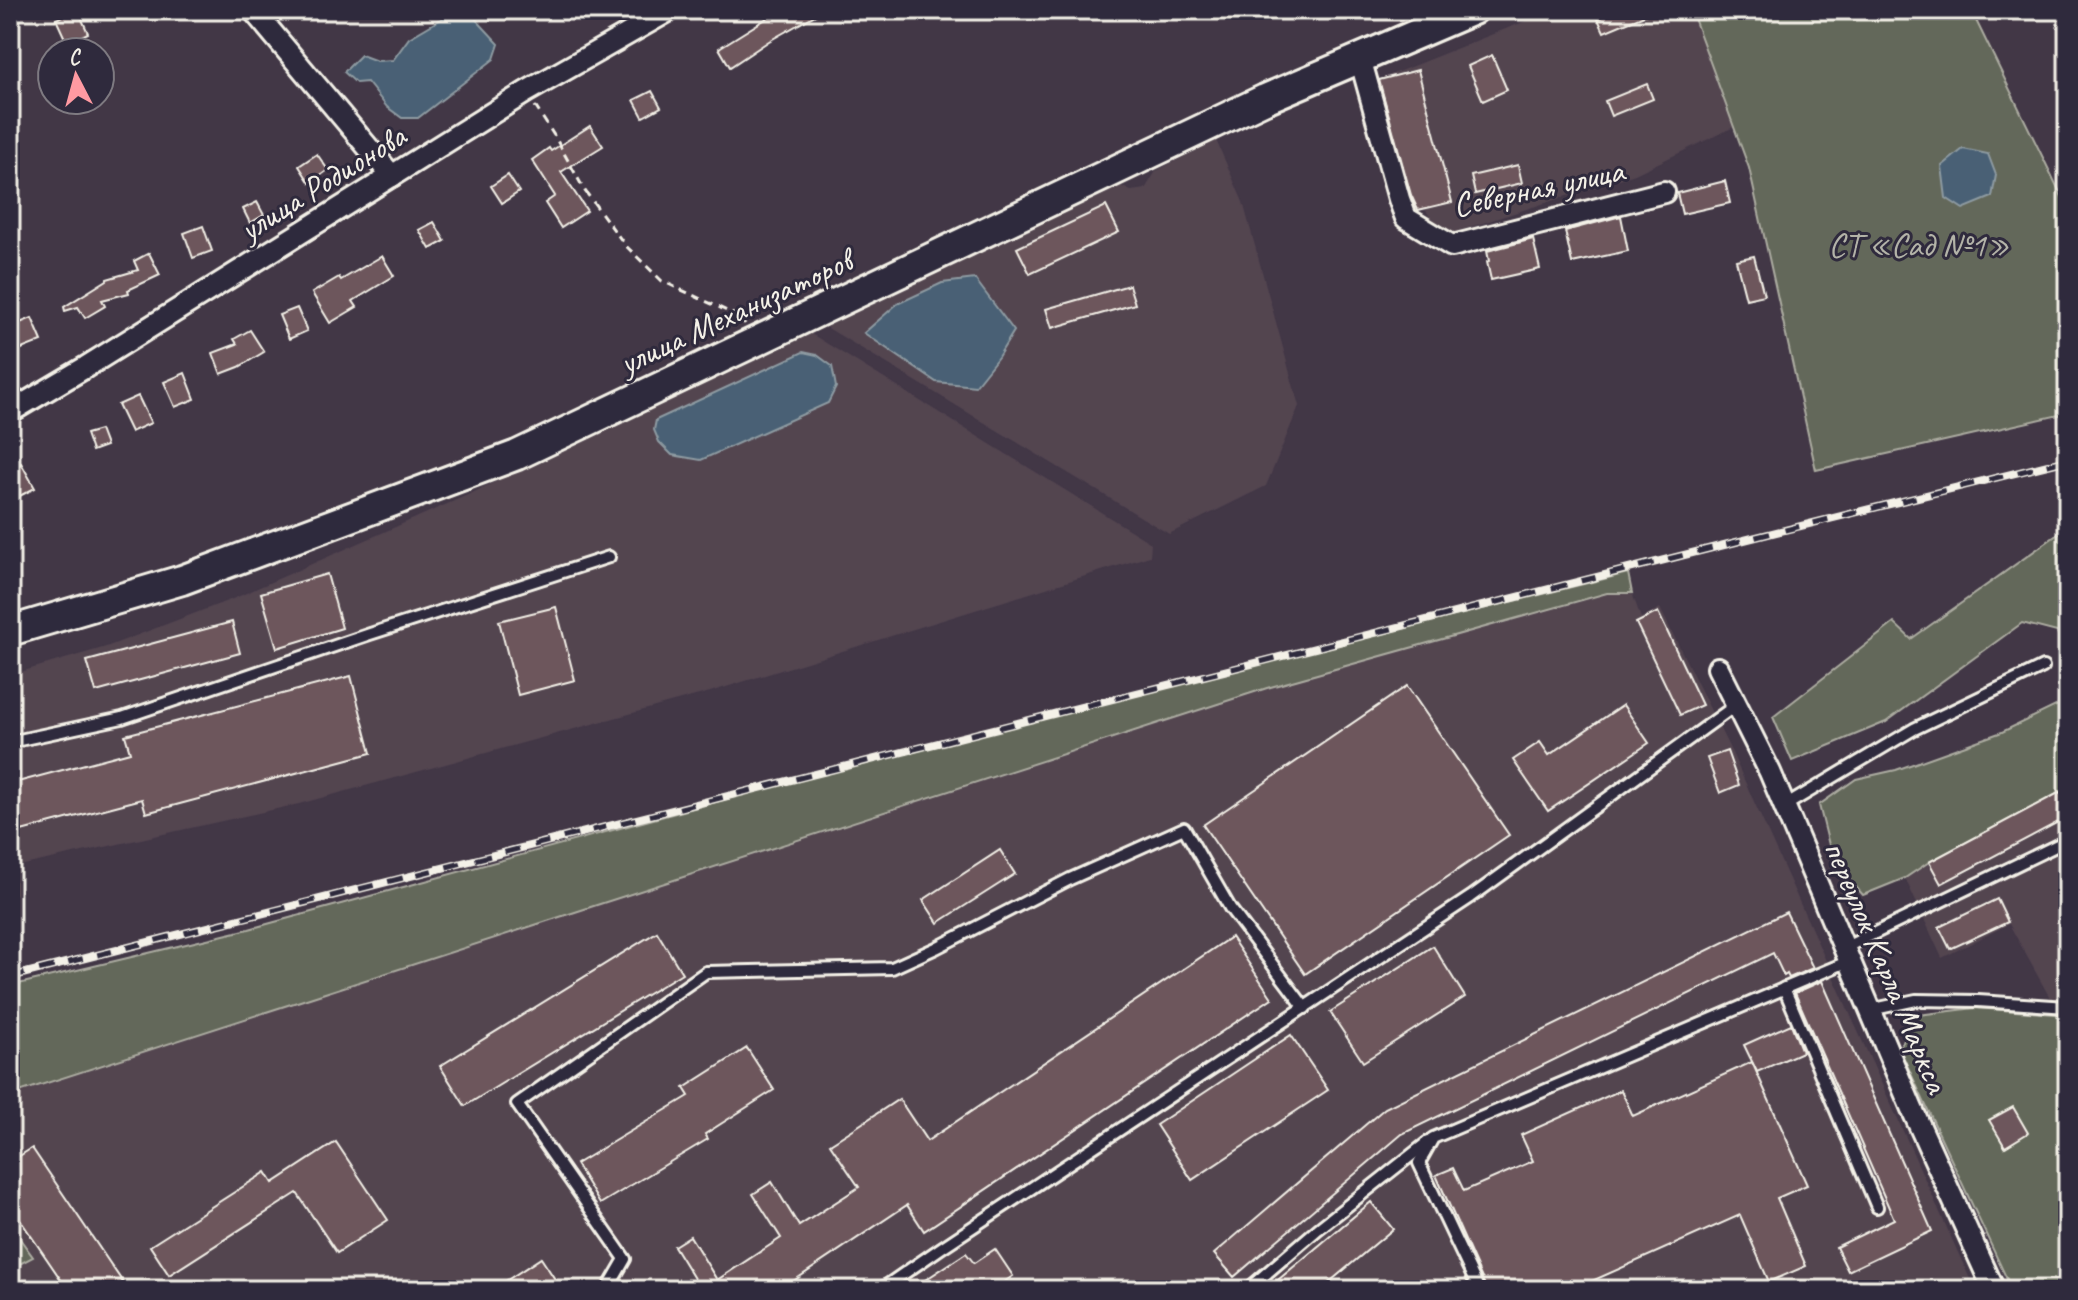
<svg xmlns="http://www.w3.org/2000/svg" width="2078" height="1300" font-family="Caveat,sans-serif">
  <rect width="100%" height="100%" fill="#423746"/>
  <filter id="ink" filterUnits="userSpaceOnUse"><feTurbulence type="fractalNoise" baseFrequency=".0125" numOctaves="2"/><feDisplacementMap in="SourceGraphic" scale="16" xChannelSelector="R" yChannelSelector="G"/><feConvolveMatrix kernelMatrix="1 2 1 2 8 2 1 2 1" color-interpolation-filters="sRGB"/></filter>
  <g filter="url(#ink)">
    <g fill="#524450">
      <path d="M1553 10H1691L1734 127 1635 174 1449 234 1438 230 1425 209 1408 213 1375 81Z"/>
      <path d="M1216 140 1243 202 1299 406 1266 486 1169 534 821 324 1117 184 1131 191 1145 189 1156 171Z"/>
      <path d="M805 330 1151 543 1150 556 710 692 299 804 15 867 17 895 10 893V675L106 647 235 598 472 493Z"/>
      <path d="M1607 593H1632L1641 618 1660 608 1732 753 1975 1290H10V1269L33 1257 10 1225V1095L1267 688Z"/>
      <path d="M2068 788V1000L2050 998 2009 924 1942 958 1905 878 1929 862Z"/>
    </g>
    <g fill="#64685a" stroke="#acaca1" stroke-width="2">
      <path d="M1691 10H1971L2068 209V413L1816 470 1749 168Z"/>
      <path d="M2068 527V654L2057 632 2022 623 1886 722 1792 761 1773 717 1894 623 1911 639Z"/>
      <path d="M1628 573 1632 593H1607L1267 688 10 1095V986L249 929 837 769Z"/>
      <path d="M2068 700V788L1929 862 1905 878 1863 895 1833 861 1819 805 1856 779 1896 770 2002 732Z"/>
      <path d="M1975 1008 2068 1015V1290H2012L1899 1048 1918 1015Z"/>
      <path d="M10 1225 33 1257 10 1269Z"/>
    </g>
    <g fill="#4a6174" stroke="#8e9ba2" stroke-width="2">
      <path d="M472 15 499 44 494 59 418 118H402L387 107 367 82 356 83 344 72 361 55 377 61 393 60 409 38 443 18Z"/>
      <path d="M1963 149 1988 154 1996 175 1992 197 1963 209 1946 198 1942 166Z"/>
      <path d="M975 279 1014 331 998 357 975 386 936 382 864 333 897 304 942 283Z"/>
      <path d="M803 352 817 355 832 366 836 387 828 403 701 460 672 455 659 442 654 430 656 420Z"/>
    </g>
    <g fill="#6d565c" stroke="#f4f1e8" stroke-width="2">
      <path d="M78 10 88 33 67 43 56 19Z"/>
      <path d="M780 10H824L769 41 730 67 719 48Z"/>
      <path d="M1620 10H1656L1604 32 1598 19Z"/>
      <path d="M1492 55 1507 90 1483 101 1468 66Z"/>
      <path d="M1418 70 1452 202 1418 210 1411 195 1379 80Z"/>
      <path d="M1647 84 1653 99 1611 116 1605 101Z"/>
      <path d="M652 91 661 107 643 117 634 100Z"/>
      <path d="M590 126 603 146 561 172 587 211 561 228 545 203 555 196 532 160 549 148 551 151Z"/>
      <path d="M317 154 328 170 310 183 299 166Z"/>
      <path d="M1518 165 1522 183 1475 194 1471 176Z"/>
      <path d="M508 175 519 192 502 203 491 186Z"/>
      <path d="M1725 181 1730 203 1682 214 1677 193Z"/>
      <path d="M257 202 264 215 250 223 243 209Z"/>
      <path d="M1106 206 1119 232 1030 274 1017 248Z"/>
      <path d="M1621 216 1628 251 1572 263 1565 231Z"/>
      <path d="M434 222 445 241 430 249 419 230Z"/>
      <path d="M203 226 212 251 193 258 184 233Z"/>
      <path d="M1533 239 1540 269 1491 280 1487 262 1489 261 1487 251Z"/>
      <path d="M149 253 160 275 128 290 129 293 102 300 105 306 85 318 78 307 65 311 64 307 107 280V279L138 270 134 261Z"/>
      <path d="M382 256 394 276 353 301 357 307 330 323 312 293 339 277 341 280Z"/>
      <path d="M1754 256 1764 295 1746 299 1736 260Z"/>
      <path d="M1129 285 1135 304 1052 328 1046 309Z"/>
      <path d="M297 308 307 331 289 339 279 315Z"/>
      <path d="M32 318 42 341 14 352 10 342V327Z"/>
      <path d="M250 330 264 352 239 367 221 374 213 353 237 344 234 339Z"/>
      <path d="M185 373 195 399 175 407 164 382Z"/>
      <path d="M138 396 151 423 131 432 118 405Z"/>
      <path d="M100 430 106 446 92 451 86 434Z"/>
      <path d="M21 463 35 488 10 501V469Z"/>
      <path d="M327 574 342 628 277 648 261 593Z"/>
      <path d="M556 607 575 680 518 695 499 621Z"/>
      <path d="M1658 612 1702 705 1680 715 1636 623Z"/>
      <path d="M232 622 240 653 96 692 87 661Z"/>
      <path d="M351 676 371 753 146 813 142 799 10 834V784L130 752 125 735Z"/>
      <path d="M1407 686 1509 835 1305 974 1203 825Z"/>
      <path d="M1623 705 1649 743 1548 811 1513 760 1540 742 1549 755Z"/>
      <path d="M1727 751 1739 785 1720 793 1707 758Z"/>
      <path d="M2068 788V817L1941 884 1929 862Z"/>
      <path d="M1000 850 1015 874 938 923 923 900Z"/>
      <path d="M1997 899 2008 922 1950 949 1939 927Z"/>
      <path d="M1786 912 1813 968 1789 978 1787 974 1784 976 1773 953 1402 1134 1234 1277 1214 1254 1385 1108Z"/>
      <path d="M657 932 682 973 465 1106 440 1066Z"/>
      <path d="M1231 937 1272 998 924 1231 907 1205 780 1290H701L674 1246 690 1236 717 1280 781 1238 753 1194 772 1182 799 1226 859 1187 830 1144 855 1128 899 1099 927 1141Z"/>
      <path d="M1433 946 1465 997 1363 1062 1330 1012Z"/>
      <path d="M1822 981 1932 1231 1848 1271 1836 1247 1894 1219 1795 993Z"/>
      <path d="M1791 1024 1802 1052 1757 1072 1744 1045Z"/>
      <path d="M1291 1035 1328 1090 1192 1180 1156 1125Z"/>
      <path d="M747 1048 774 1090 705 1134 708 1139 600 1204 576 1164 689 1096 684 1088Z"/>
      <path d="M1752 1062 1807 1185 1777 1198 1806 1266 1769 1282 1740 1215 1572 1290H1487L1436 1175 1453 1168 1464 1191 1533 1161 1521 1135 1621 1090 1633 1116Z"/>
      <path d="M2013 1107 2028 1133 2005 1147 1989 1120Z"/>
      <path d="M336 1142 388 1220 337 1253 297 1193 169 1275 150 1246 266 1172 273 1183Z"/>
      <path d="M32 1148 128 1290H68L10 1205V1162Z"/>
      <path d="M1371 1202 1393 1229 1320 1290H1266Z"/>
      <path d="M995 1249 1013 1276 992 1290H910L966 1253 974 1263Z"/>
      <path d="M541 1258 562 1290H492Z"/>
    </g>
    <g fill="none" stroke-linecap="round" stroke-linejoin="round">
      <g stroke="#f4f1e8" stroke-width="16">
        <g id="lane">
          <path d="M10 742 122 718 370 634 609 557"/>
          <path d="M1785 806 1914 729 2043 667"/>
          <path d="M1844 948 2068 840"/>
          <path d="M1784 988 1877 1207"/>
          <path d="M1870 1010 1916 1000 1978 1001 2068 1007"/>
          <path d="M607 1290 625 1259 517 1104 706 972 892 968 936 948 1070 879 1184 828 1230 908 1305 1008"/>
          <path d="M880 1290 941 1248 1471 897 1736 705"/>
          <path d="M1247 1290 1318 1229 1428 1142"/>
          <path d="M1479 1290 1419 1163 1433 1138 1849 961"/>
        </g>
      </g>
      <g stroke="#f4f1e8" stroke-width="26">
        <g id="street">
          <path d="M253 10 392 176"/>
          <path d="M1360 58 1399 199 1406 218 1452 246 1664 192"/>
          <path d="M10 412 86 367 526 92 670 10"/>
          <path d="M1718 668 1770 772 1912 1109 1994 1290"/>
        </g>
      </g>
      <g stroke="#f4f1e8" stroke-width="34">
        <path id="secondary" d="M10 631 182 580 517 455 1265 99 1473 10"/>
      </g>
      <path stroke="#f4f1e8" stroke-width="3" stroke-dasharray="8 6" stroke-linecap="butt" d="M535 106 555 137 585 191 625 245 662 281 740 317 745 324"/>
      <use href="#lane" stroke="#2f2a3d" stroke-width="10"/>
      <use href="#street" stroke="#2f2a3d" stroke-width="20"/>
      <use href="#secondary" stroke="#2f2a3d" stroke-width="28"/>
      <g stroke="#f4f1e8" stroke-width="8">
        <path id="rail" d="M10 977 1708 549 2068 460"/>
      </g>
      <use href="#rail" stroke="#2f2a3d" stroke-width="5" stroke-dasharray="15" stroke-linecap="butt"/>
    </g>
  </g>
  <g text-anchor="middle" stroke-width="6" stroke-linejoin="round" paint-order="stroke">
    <g font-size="34" fill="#f4f1e8" stroke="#2f2a3d">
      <text transform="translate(322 182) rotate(-32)" y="12">улица Родионова</text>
      <text transform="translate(1538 187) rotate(-12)" y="12">Северная улица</text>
      <text transform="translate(735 311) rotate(-25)" y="12">улица Механизаторов</text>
      <text transform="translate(1887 966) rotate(67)" y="12">переулок Карла Маркса</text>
    </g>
    <g font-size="34" fill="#b3b3a8" stroke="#2f2a3d">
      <text x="1919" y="256">СТ «Сад №1»</text>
    </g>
  </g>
  <rect width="2078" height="1300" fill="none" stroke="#2f2a3d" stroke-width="40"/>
  <rect x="20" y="20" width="2038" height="1260" fill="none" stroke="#f4f1e8" stroke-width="3" filter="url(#ink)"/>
  <g transform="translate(76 76) rotate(354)"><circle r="38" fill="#2f2a3d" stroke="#7e7a81" stroke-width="2"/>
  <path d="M0-6L14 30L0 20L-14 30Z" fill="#ff9aa2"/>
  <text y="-12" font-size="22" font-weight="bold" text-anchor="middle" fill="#f4f1e8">С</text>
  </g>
</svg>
